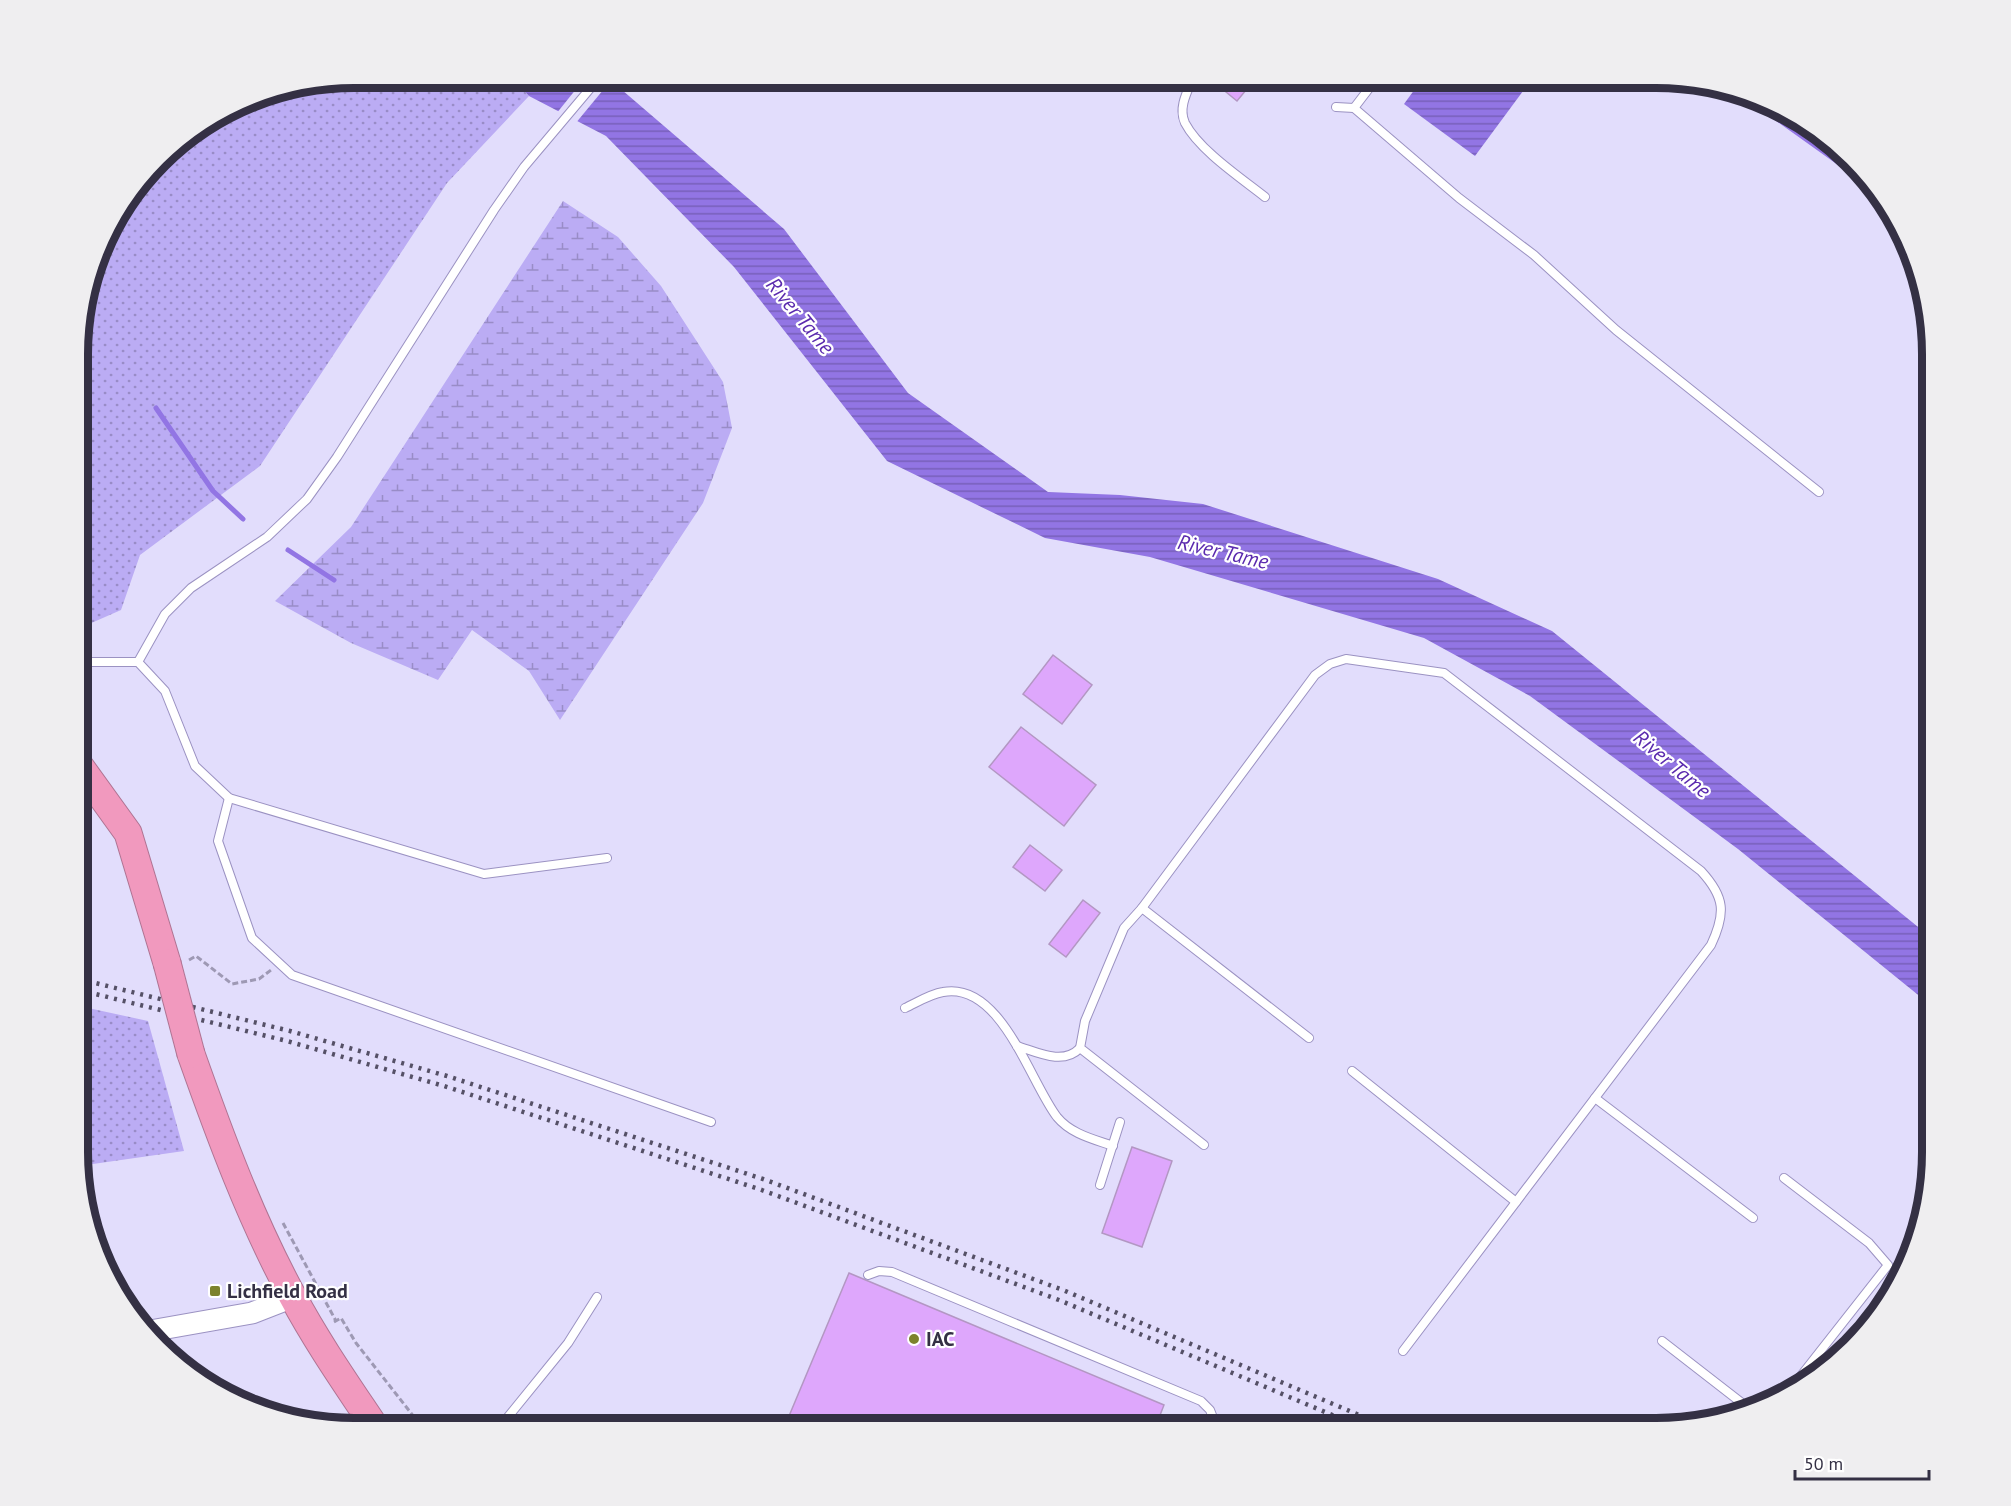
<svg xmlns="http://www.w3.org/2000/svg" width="2011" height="1506" font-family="'PT Sans',sans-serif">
  <defs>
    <pattern id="grass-dots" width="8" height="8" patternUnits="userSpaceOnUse" patternTransform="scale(1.5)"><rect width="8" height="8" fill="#bbacf4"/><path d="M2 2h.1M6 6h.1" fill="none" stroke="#998cc7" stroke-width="1.8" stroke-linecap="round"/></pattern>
    <pattern id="wetland-marsh" width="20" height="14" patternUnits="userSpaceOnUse" patternTransform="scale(1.5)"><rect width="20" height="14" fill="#bbacf4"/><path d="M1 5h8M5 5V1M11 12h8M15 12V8" fill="none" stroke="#998cc7"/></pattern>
    <pattern id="water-rules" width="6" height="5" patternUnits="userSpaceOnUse" patternTransform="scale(1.5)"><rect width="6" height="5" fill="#9275e4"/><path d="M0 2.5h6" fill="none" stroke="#7860ba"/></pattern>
  </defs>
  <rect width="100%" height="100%" fill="#e2ddfc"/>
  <g fill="url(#grass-dots)">
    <path d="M354 78H513L529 96 447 183 260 466 140 555 121 610 80 628V318L115 216 172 146 265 93Z"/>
    <path d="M79 1006 148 1021 184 1151 79 1166Z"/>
  </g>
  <path fill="url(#wetland-marsh)" d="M563 201 618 237 661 286 723 382 732 428 703 503 560 720 529 671 472 630 438 680 351 643 275 601 351 527Z"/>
  <g fill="url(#water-rules)">
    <path d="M513 78H608L784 229 908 393 1048 492 1120 495 1203 504 1438 579 1552 631 1933 939V1007L1738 849 1530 696 1424 638 1150 557 1045 538 887 461 734 267 606 136 529 96Z"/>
    <path d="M1423 78 1532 79 1475 156 1404 104Z"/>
  </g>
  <path fill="#e2ddfc" d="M585 78H613L575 124 556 114Z"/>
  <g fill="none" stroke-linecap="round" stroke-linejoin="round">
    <g stroke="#9275e4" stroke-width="5">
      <path d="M1744 95 1866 182"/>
      <path d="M156 408 213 491 243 519"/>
      <path d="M288 550 334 580"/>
    </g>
  </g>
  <g fill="#dea7fc" stroke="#b397c3" stroke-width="1.5">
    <path d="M1209 78H1256L1237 101Z"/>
    <path d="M1053 655 1092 685 1062 724 1023 694Z"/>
    <path d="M1021 727 1096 785 1064 826 989 767Z"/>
    <path d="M1030 845 1062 870 1045 891 1013 867Z"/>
    <path d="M1083 900 1100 913 1066 957 1049 944Z"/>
    <path d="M1132 1147 1172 1161 1142 1247 1102 1233Z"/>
    <path d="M849 1273 1164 1405 1155 1428H784Z"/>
  </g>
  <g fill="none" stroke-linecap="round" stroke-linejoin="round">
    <g stroke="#9b92c2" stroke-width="10">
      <g id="lane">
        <path d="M1193 78C1187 92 1178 108 1185 123 1199 150 1241 178 1265 197"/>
        <path d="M1336 107 1354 108 1459 198 1534 255 1616 330 1819 492"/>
        <path d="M1354 108 1377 78"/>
        <path d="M138 662 165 614 191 588 267 537 307 499 337 457 494 210 524 167 599 78"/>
        <path d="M80 666 89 662H138L165 691 195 766 229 798 484 874 607 858"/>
        <path d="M80 674 88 664"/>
        <path d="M229 798 218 841 252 938 292 975 711 1122"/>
        <path d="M1142 908 1315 675 1330 664 1346 659 1444 673 1701 871C1725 897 1726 913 1711 945L1403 1351"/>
        <path d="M905 1008C916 1003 930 994 943 992 1001 981 1030 1082 1057 1117 1071 1134 1093 1139 1113 1146"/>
        <path d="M1017 1046C1037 1052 1063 1066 1080 1048"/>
        <path d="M1352 1071 1516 1202"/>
        <path d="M1595 1098 1753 1218"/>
        <path d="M1204 1145 1080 1048 1085 1021 1124 928 1142 908 1309 1038"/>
        <path d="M1784 1178 1869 1243 1888 1265 1789 1391"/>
        <path d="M1100 1185 1120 1122"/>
        <path d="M868 1275 879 1271 892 1272 1201 1401 1210 1410 1217 1428"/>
        <path d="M1662 1341 1747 1407"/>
        <path d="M496 1427 503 1423 568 1343 597 1297"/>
      </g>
    </g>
    <g stroke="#9b92c2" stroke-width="23">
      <path id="secondary" d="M150 1331 252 1313 293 1297"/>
    </g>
    <g stroke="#af7493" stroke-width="29">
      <g id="highway">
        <path d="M79 765 128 833 167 963"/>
        <path d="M191 1054C220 1136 251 1220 293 1297 317 1342 347 1385 375 1427"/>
      </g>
    </g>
    <g stroke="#9e99b4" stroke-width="3" stroke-dasharray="6 3" stroke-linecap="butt">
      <path d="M189 960 196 956 232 984 259 979 271 970"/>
      <path d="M283 1223 336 1321"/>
      <path d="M334 1322 341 1318 356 1343 422 1427"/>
    </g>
    <use href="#lane" stroke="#fff" stroke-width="8"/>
    <use href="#secondary" stroke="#fff" stroke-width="21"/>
    <use href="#highway" stroke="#f199be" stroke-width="27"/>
    <g stroke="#555066" stroke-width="4.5" stroke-dasharray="3 6" stroke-linecap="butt">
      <path d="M79 979 290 1031 447 1076 763 1179 1063 1290 1390 1428"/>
      <path d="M79 990 287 1041 444 1086 759 1189 1059 1300 1363 1428"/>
    </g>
    <g stroke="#af7493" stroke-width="29" stroke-linecap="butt">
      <path id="highway-bridge" d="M167 963 191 1054"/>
    </g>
    <use href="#highway-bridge" stroke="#f199be" stroke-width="27"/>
  </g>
  <g fill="#7c822d" stroke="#fff" stroke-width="2">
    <rect x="209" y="1285" width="12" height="12" rx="3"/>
    <circle cx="914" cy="1339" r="6"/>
  </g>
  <g text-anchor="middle" stroke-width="4.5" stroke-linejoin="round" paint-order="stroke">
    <g font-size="20" font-weight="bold" fill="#343044" stroke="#fff" text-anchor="start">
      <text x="227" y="1298">Lichfield Road</text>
      <text x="926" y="1346">IAC</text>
    </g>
    <g font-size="21" font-style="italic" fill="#5b2bae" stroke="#fff">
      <text transform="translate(800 316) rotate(50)" y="7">River Tame</text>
      <text transform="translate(1223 552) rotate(13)" y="7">River Tame</text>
      <text transform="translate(1672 764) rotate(40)" y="7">River Tame</text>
    </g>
  </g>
  <path d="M0 0H2011V1506H0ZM354 88H1656A266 266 0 0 1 1922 354V1152A266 266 0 0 1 1656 1418H354A266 266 0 0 1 88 1152V354A266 266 0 0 1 354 88Z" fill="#efeef0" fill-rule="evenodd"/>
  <path fill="none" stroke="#343044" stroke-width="8" d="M354 88H1656A266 266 0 0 1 1922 354V1152A266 266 0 0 1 1656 1418H354A266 266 0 0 1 88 1152V354A266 266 0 0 1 354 88Z"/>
  <path d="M1795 1470v9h134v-9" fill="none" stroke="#343044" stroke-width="3"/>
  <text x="1804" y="1470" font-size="18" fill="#343044" stroke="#ffffff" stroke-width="4.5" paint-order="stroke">50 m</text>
</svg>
